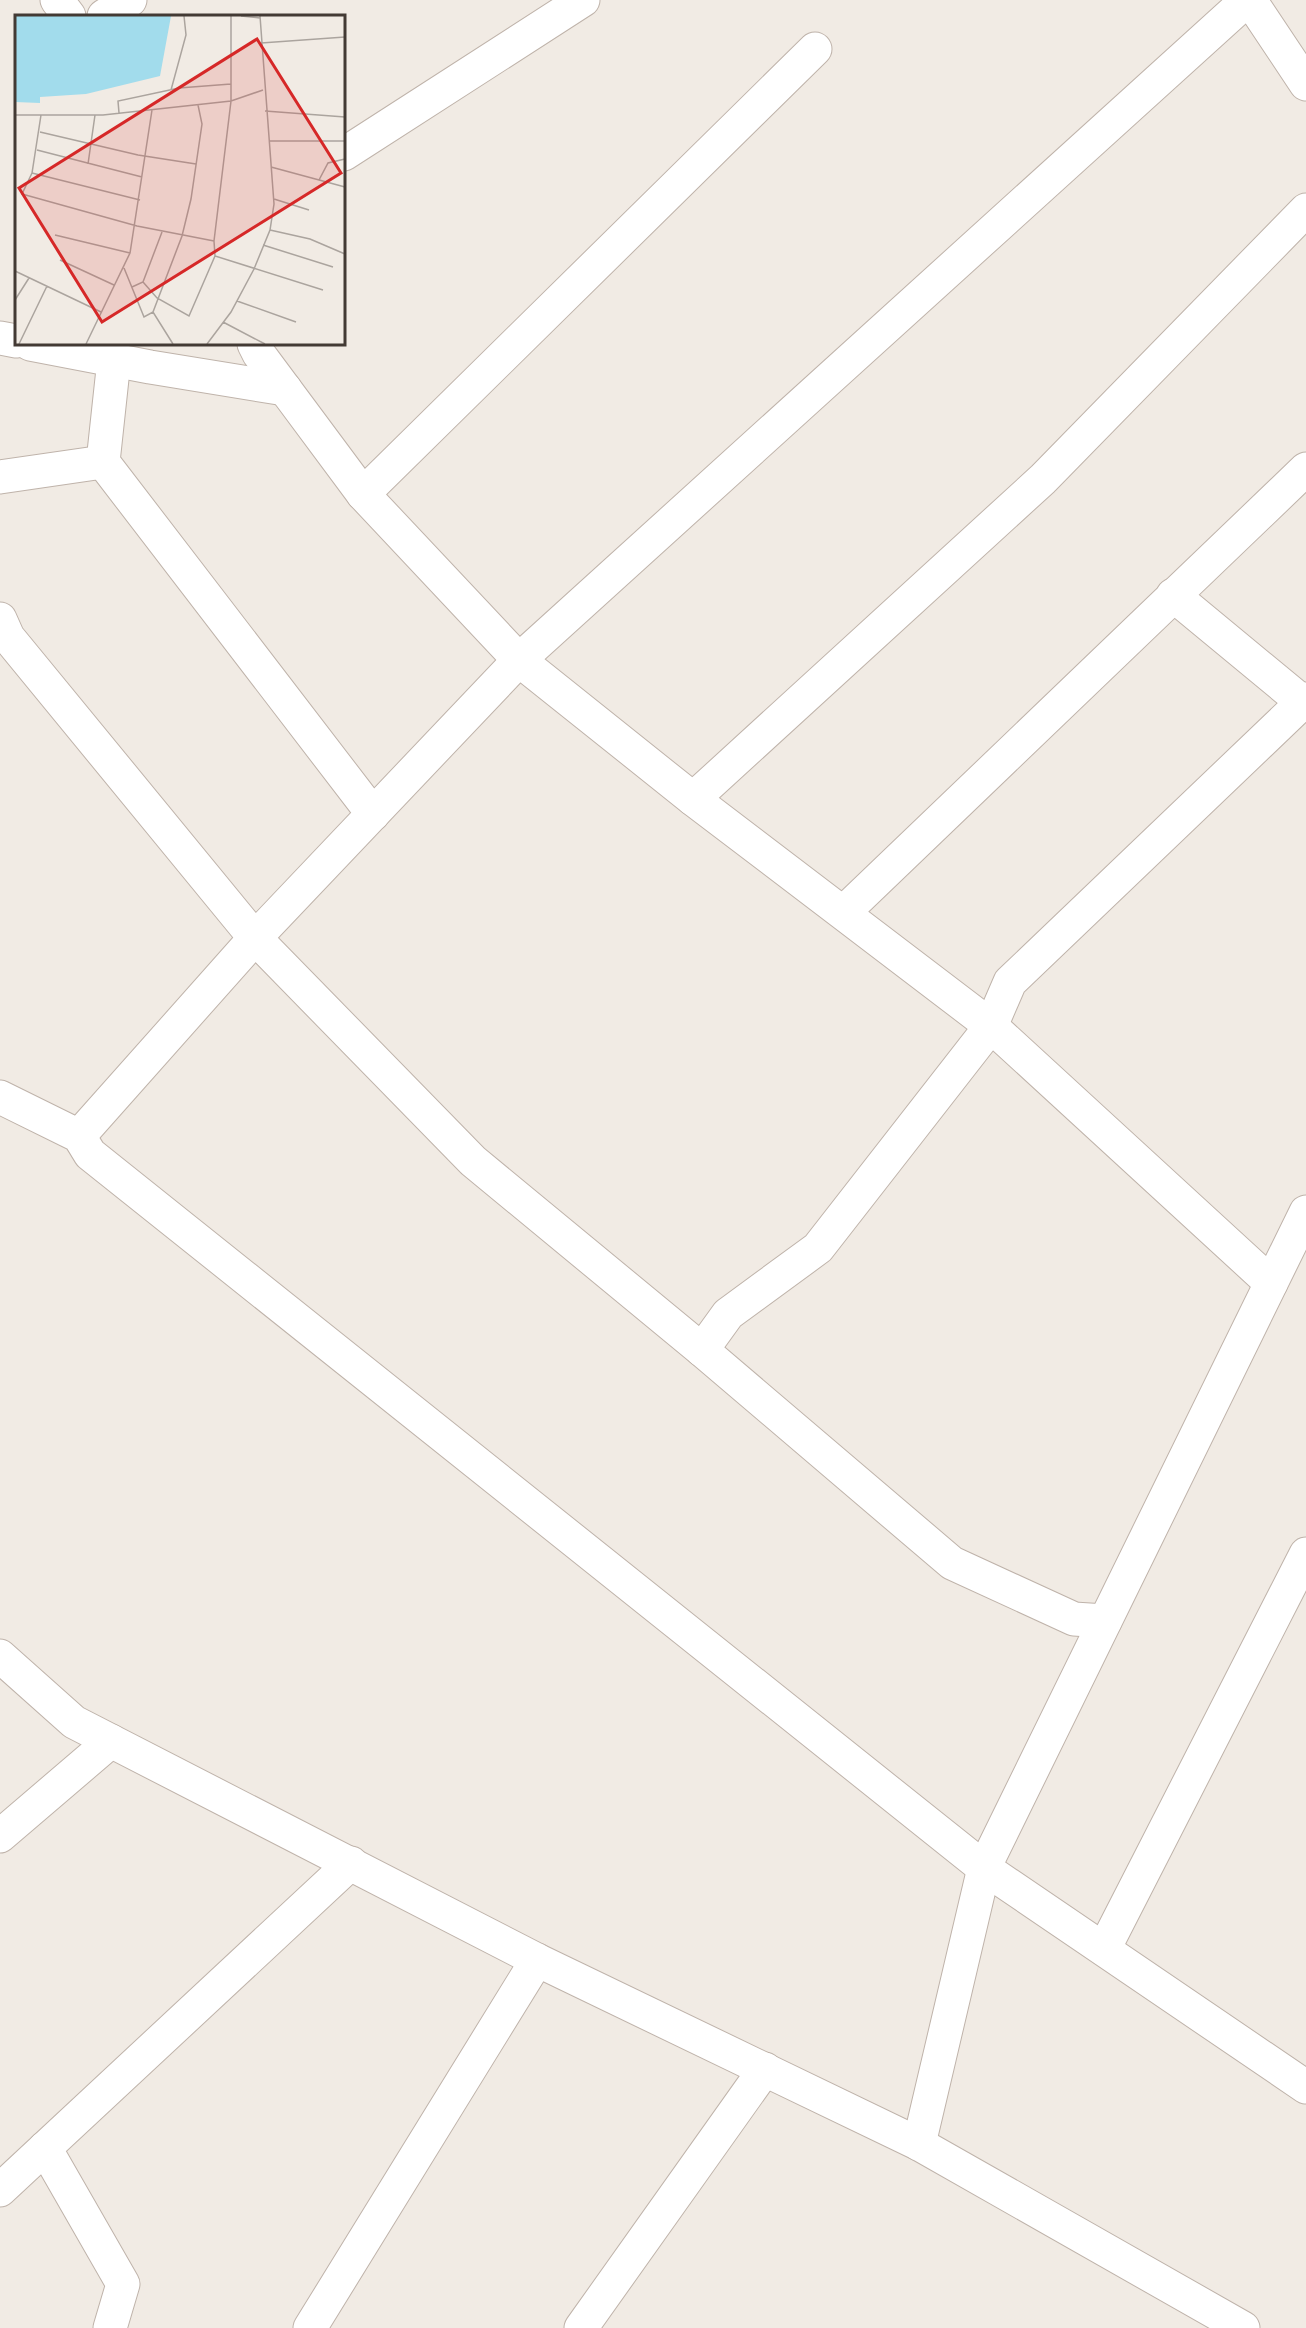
<svg xmlns="http://www.w3.org/2000/svg" width="1306" height="2328" font-family="Helvetica,sans-serif">
  <rect width="100%" height="100%" fill="#f1ebe4"/>
  <g fill="none" stroke-linecap="round" stroke-linejoin="round">
    <g stroke="#bfb3aa" stroke-width="35">
      <g id="minor">
        <path d="M57 0 69 16"/>
        <path d="M1250 0 1306 84"/>
        <path d="M104 16 130 0"/>
        <path d="M344 154 583 0"/>
        <path d="M0 338 16 341"/>
        <path d="M30 344 150 367 285 389"/>
        <path d="M254 344 259 354 363 494 519 660 693 799 991 1026 1271 1283"/>
        <path d="M114 360 103 462 373 814"/>
        <path d="M0 477 103 462"/>
        <path d="M363 494 815 49"/>
        <path d="M1173 595 1306 705"/>
        <path d="M0 619 8 637 255 938 473 1161 702 1350 952 1563 1074 1619 1105 1621"/>
        <path d="M693 799 1043 479 1306 210"/>
        <path d="M844 912 1306 469"/>
        <path d="M0 1097 79 1136 90 1154 984 1868 1306 2087"/>
        <path d="M79 1136 255 938 519 660 1247 0"/>
        <path d="M702 1350 728 1314 818 1248 991 1026 1010 982 1306 699"/>
        <path d="M0 1656 74 1722 537 1960 919 2144 1243 2328"/>
        <path d="M0 1836 111 1741"/>
        <path d="M1104 1949 1306 1554"/>
        <path d="M919 2144 984 1868 1306 1212"/>
        <path d="M45 2148 123 2284 110 2328"/>
        <path d="M0 2190 351 1863"/>
        <path d="M310 2328 537 1960"/>
        <path d="M581 2328 765 2069"/>
      </g>
    </g>
    <use href="#minor" stroke="#fff" stroke-width="33"/>
  </g>
  <g transform="translate(15 15)">
    <rect width="330" height="330" fill="#f1ebe4"/>
    <path d="M0 1H156L145 61 71 79 25 82V88L0 87Z" fill="#a2dcec"/>
    <path fill="none" stroke="#aba49e" stroke-width="1.5" d="M216 1V86L199 226 200 241 308 275M226 1 245 3M246 28 330 22M156 75 171 20 169 1M250 96 330 102M104 98 103 86 164 73 216 69M0 100H88L216 86 248 75M26 100 17 158 7 179 122 211 199 226M25 117 123 140 181 149M254 126H330M22 135 127 162M73 149 80 100M256 152 330 172M17 158 125 185M304 165 313 148 330 144M259 184 294 195M255 215 295 224 330 239M40 220 115 238M248 230 318 252M45 245 99 270M109 253 129 302 138 297 158 329M0 256 86 297M128 267 142 283 174 301 200 241M117 272 128 267 147 217M0 285 14 263M222 286 281 307M138 297 167 221 176 184 187 109 183 90M208 307 250 329M4 329 32 271M71 329 115 238 137 95M192 329 216 297 239 254 255 215 259 189 245 1"/>
    <path fill="#d62828" fill-opacity="0.15" stroke="#d62828" stroke-width="3" d="M242 24 326 158 87 307 4 173Z"/>
    <rect width="330" height="330" fill="none" stroke="#433a34" stroke-width="3"/>
  </g>
</svg>
